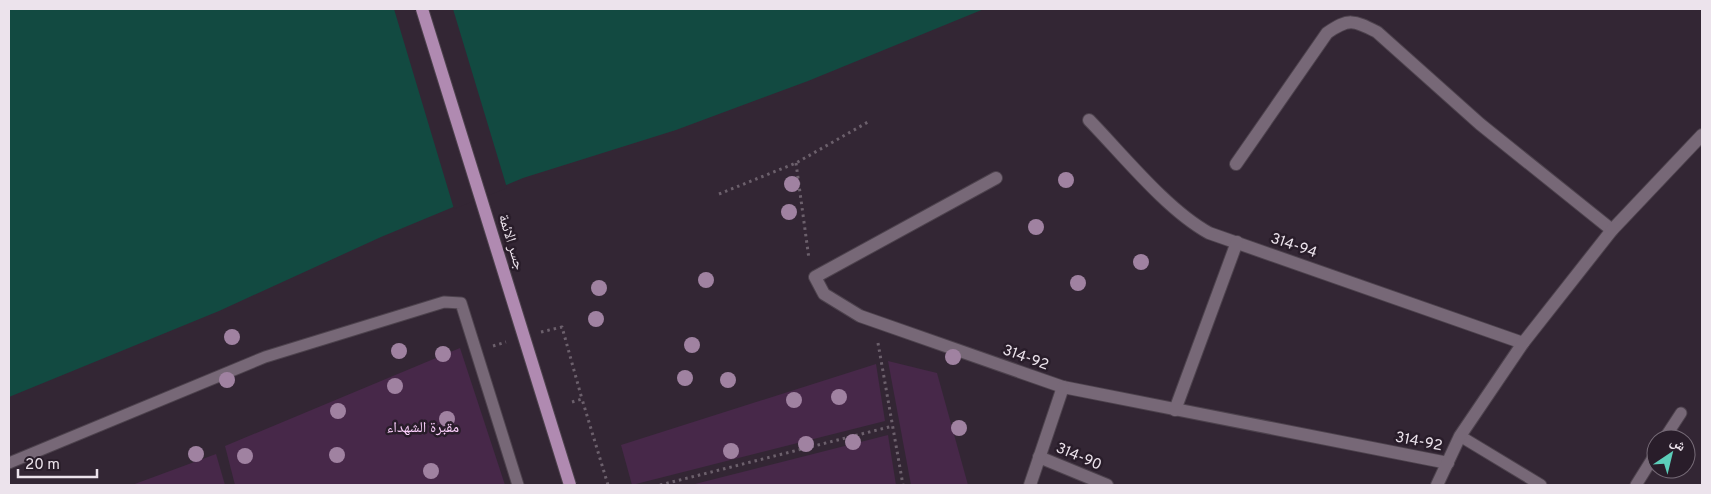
<svg xmlns="http://www.w3.org/2000/svg" width="1711" height="494" font-family="Overpass,'Noto Naskh Arabic',sans-serif">
  <rect width="100%" height="100%" fill="#332634"/>
  <g fill="#472849">
    <path d="M460 348 505 485H235L225 446Z"/>
    <path d="M888 361 937 373 968 485H911Z"/>
    <path d="M876 364 885 421 632 485 621 445Z"/>
    <path d="M888 435 896 485H691Z"/>
    <path d="M216 454 225 485H132Z"/>
  </g>
  <path fill="#124a41" d="M9 9H984L808 81 676 130 523 178 381 237 219 311 9 397Z"/>
  <path fill="#332634" d="M394 9H453L507 188 454 209Z"/>
  <g fill="none" stroke-linecap="round" stroke-linejoin="round">
    <g stroke="#4d424d" stroke-width="13">
      <g id="lane">
        <path d="M1460 436 1541 485"/>
        <path d="M1664 439 1681 413"/>
        <path d="M9 463 265 357 444 302 461 303 518 485"/>
        <path d="M1636 485 1656 453"/>
      </g>
    </g>
    <g stroke="#4d424d" stroke-width="14">
      <g id="street">
        <path d="M1089 120C1123 155 1167 210 1209 233L1523 343"/>
        <path d="M1236 164 1327 33C1349 18 1353 20 1377 32L1480 124 1612 230"/>
        <path d="M996 178 815 277 824 294 860 316 1063 387 1448 463"/>
        <path d="M1175 410 1237 242"/>
        <path d="M1039 457 1107 485"/>
        <path d="M1030 485 1063 387"/>
        <path d="M1437 485 1460 436 1523 343 1612 230 1702 135"/>
      </g>
    </g>
    <g stroke="#6c606c" stroke-width="3" stroke-dasharray="2.5 4" stroke-linecap="butt">
      <path d="M796 163 809 259"/>
      <path d="M719 194 796 163 868 122"/>
      <path d="M541 332 562 327 582 399"/>
      <path d="M878 343 903 485"/>
      <path d="M493 346 506 342"/>
      <path d="M572 402 582 399 608 485"/>
      <path d="M660 485 893 426"/>
    </g>
    <use href="#lane" stroke="#776877" stroke-width="11"/>
    <use href="#street" stroke="#776877" stroke-width="12"/>
    <g stroke="#4d424d" stroke-width="14" stroke-linecap="butt">
      <path id="primary-bridge" d="M422 9 570 485"/>
    </g>
    <use href="#primary-bridge" stroke="#b08ab1" stroke-width="12"/>
  </g>
  <g fill="#a082a1">
    <circle cx="1066" cy="180" r="8"/>
    <circle cx="792" cy="184" r="8"/>
    <circle cx="789" cy="212" r="8"/>
    <circle cx="1036" cy="227" r="8"/>
    <circle cx="1141" cy="262" r="8"/>
    <circle cx="706" cy="280" r="8"/>
    <circle cx="1078" cy="283" r="8"/>
    <circle cx="599" cy="288" r="8"/>
    <circle cx="596" cy="319" r="8"/>
    <circle cx="232" cy="337" r="8"/>
    <circle cx="692" cy="345" r="8"/>
    <circle cx="399" cy="351" r="8"/>
    <circle cx="443" cy="354" r="8"/>
    <circle cx="953" cy="357" r="8"/>
    <circle cx="685" cy="378" r="8"/>
    <circle cx="227" cy="380" r="8"/>
    <circle cx="728" cy="380" r="8"/>
    <circle cx="395" cy="386" r="8"/>
    <circle cx="839" cy="397" r="8"/>
    <circle cx="794" cy="400" r="8"/>
    <circle cx="338" cy="411" r="8"/>
    <circle cx="447" cy="419" r="8"/>
    <circle cx="959" cy="428" r="8"/>
    <circle cx="853" cy="442" r="8"/>
    <circle cx="806" cy="444" r="8"/>
    <circle cx="731" cy="451" r="8"/>
    <circle cx="196" cy="454" r="8"/>
    <circle cx="337" cy="455" r="8"/>
    <circle cx="245" cy="456" r="8"/>
    <circle cx="431" cy="471" r="8"/>
  </g>
  <g text-anchor="middle" stroke-width="5" stroke-linejoin="round" paint-order="stroke">
    <g font-size="15" fill="#ece3ec" stroke="#291d2a">
      <text transform="translate(512 242) rotate(73)" y="5">جسر الائمة</text>
      <text transform="translate(1294 245) rotate(19)" y="5">314-94</text>
      <text transform="translate(1026 357) rotate(20)" y="5">314-92</text>
      <text transform="translate(1419 441) rotate(11)" y="5">314-92</text>
      <text transform="translate(1079 456) rotate(23)" y="5">314-90</text>
    </g>
    <g font-size="15" fill="#facefb" stroke="#291d2a">
      <text x="423" y="432">مقبرة الشهداء</text>
    </g>
  </g>
  <rect width="1711" height="494" fill="none" stroke="#ece3ec" stroke-width="20"/>
  <g transform="translate(1671 454) rotate(35)"><circle r="24" fill="#291d2a" stroke="#776c78"/>
  <path d="M0-4L9 19L0 12L-9 19Z" fill="#5cceba"/>
  <text y="-8" font-size="14" font-weight="bold" text-anchor="middle" fill="#ece3ec">ش</text>
  </g>
  <path d="M18 469v8h79v-8" fill="none" stroke="#ece3ec" stroke-width="2.5"/>
  <text x="25" y="469" font-size="15" fill="#ece3ec" stroke="#291d2a" stroke-width="4" paint-order="stroke">20 m</text>
</svg>
